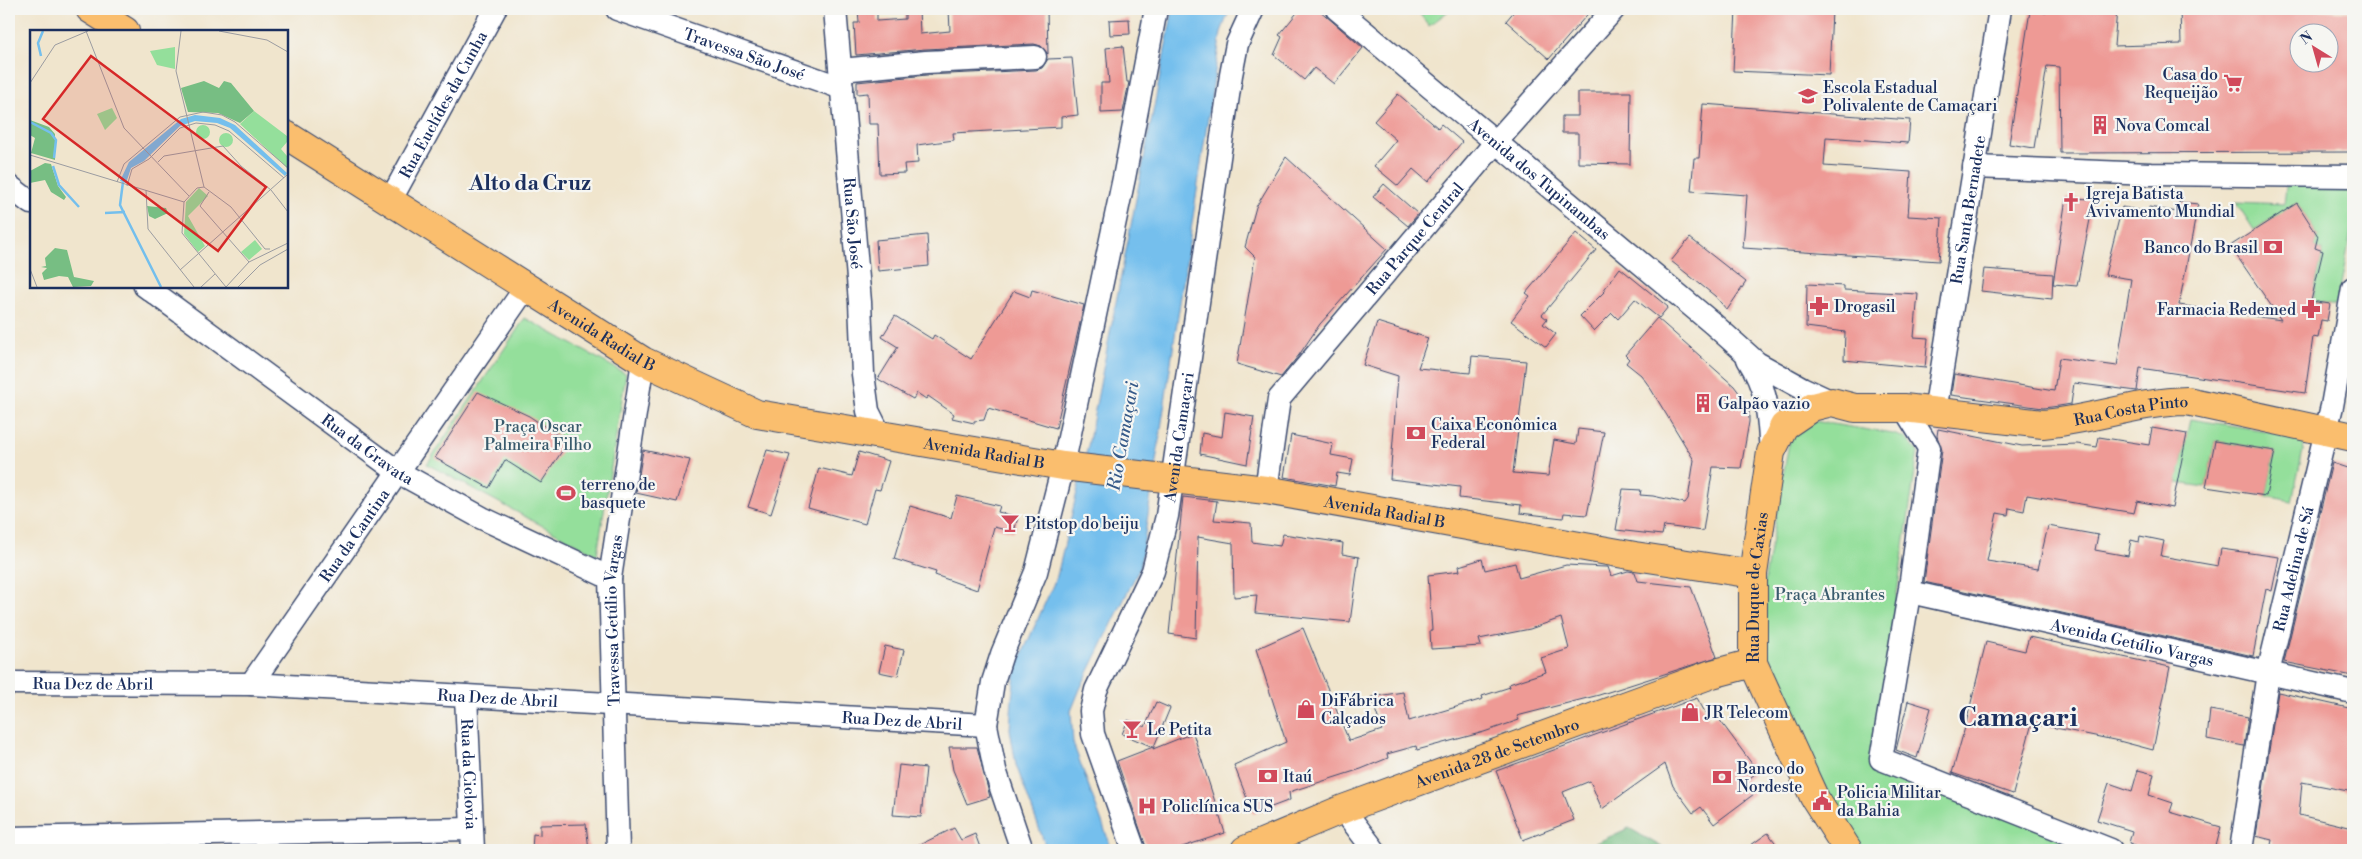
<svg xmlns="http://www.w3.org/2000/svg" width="2362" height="859" font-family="'Libre Bodoni',serif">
  <rect width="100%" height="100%" fill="#f6f6f2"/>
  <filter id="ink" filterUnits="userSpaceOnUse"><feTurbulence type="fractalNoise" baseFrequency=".02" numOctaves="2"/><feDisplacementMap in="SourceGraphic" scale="10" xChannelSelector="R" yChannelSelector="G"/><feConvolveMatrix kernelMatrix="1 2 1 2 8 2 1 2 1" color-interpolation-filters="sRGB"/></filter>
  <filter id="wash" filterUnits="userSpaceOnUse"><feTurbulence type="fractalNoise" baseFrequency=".0096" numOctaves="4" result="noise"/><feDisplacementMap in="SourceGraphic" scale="20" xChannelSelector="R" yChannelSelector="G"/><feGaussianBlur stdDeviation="1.12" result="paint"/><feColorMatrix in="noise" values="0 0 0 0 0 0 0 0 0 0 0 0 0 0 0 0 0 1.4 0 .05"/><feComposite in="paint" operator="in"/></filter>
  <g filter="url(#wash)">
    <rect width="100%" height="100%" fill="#f0e5cd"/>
    <g fill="#94df9b" stroke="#58877c">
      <path d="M1416 9H1451L1429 26Z"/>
      <path d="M2287 180 2353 183V222L2337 305 2312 301 2323 251 2315 248 2318 236 2297 203 2254 230 2236 202 2284 204Z"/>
      <path d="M525 318 626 374 597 555 427 464Z"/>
      <path d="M2190 419 2306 437 2292 501 2266 496 2275 451 2215 441 2206 487 2177 483Z"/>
      <path d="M1814 421 1893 434 1905 438 1918 452 1872 761 2091 850H1859L1840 820 1793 717 1764 647V584L1789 443 1794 434Z"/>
    </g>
    <path fill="#77be83" stroke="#497670" d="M1629 828 1667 850H1580Z"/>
    <path fill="#74bfed" stroke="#4877a6" d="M1173 9H1230L1221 32 1140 567 1080 689 1071 711 1073 743 1112 850H1047L1016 765 1010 729 1012 698 1016 668 1057 576 1088 446Z"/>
    <g id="blocks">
      <g fill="#ee9a95" fill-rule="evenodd">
        <path d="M858 9H877V21L905 19V9H919L920 34 950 31 949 9H1047L1048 54 1041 46 1034 44 925 49 856 55 854 23H859Z"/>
        <path d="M1300 9H1318L1363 48 1334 84 1314 68 1304 80 1274 55 1282 37 1279 35Z"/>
        <path d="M1516 9H1592L1549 59 1506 21Z"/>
        <path d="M1736 9 1832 10 1829 75 1733 71Z"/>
        <path d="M2046 9H2117L2114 46 2181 44 2180 9H2300L2353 12V152L2060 153 2059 67 2047 66 2034 148 2009 144 2030 11 2046 13ZM2300 32H2330V62H2300Z"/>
        <path d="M1129 19 1130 34 1110 35 1109 20Z"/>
        <path d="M1123 46 1127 82H1129L1123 112 1101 113V83H1109L1106 48Z"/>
        <path d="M1072 58 1078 115 1061 117V127L953 133 954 140 917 145 918 163 904 164 905 173 880 174 878 124H869L868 93 857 94V82L927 75 1036 70 1042 68 1048 59Z"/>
        <path d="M1578 92H1631L1630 164 1578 163V133H1562V116H1578Z"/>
        <path d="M1398 94 1438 128 1441 124 1462 142 1428 182 1413 169 1398 186 1374 166 1396 140 1374 121Z"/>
        <path d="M1703 104 1910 120 1908 143 1826 137 1824 166 1911 172 1908 216 1942 218 1939 261 1743 248 1747 195 1691 191 1694 158H1699Z"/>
        <path d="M1286 157 1387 249 1320 324 1299 355 1281 377 1237 364 1255 257 1245 247 1256 207Z"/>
        <path d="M1384 184 1418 214 1408 226 1373 197Z"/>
        <path d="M2066 198 2094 199 2077 286 2053 284Z"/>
        <path d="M2179 202 2198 204 2179 305 2281 320 2230 246 2297 203 2318 236 2315 248 2323 251 2311 301 2330 304 2327 321 2321 320 2318 338 2313 337 2305 393 2140 368 2137 391 2074 383 2071 404 2059 406 2043 408 1951 395 1954 374 2054 391 2059 358 2117 366 2131 279 2105 275 2122 207 2148 212 2149 207 2177 212Z"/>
        <path d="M1576 233 1596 250 1542 315 1547 319 1543 324 1556 334 1546 347 1511 321 1530 296 1526 293Z"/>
        <path d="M927 235 929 266 878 271 876 240Z"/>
        <path d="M1690 238 1746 282 1727 310 1715 296 1671 261Z"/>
        <path d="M1620 268 1668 307 1659 318 1635 299 1618 319 1612 313 1594 331 1580 316 1604 292 1603 291Z"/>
        <path d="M1984 269 2053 274 2052 299 1981 291Z"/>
        <path d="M1807 284 1844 286V290L1918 294 1914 337 1928 338 1925 368 1844 360 1845 332 1806 327Z"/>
        <path d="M1032 290 1084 305 1056 428 988 408 984 420 974 421V423L952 418 954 414 928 396 926 399 917 393 913 399 878 379 898 347 882 337 895 316 932 339 934 335 971 359 1014 291 1030 297Z"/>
        <path d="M1657 318 1734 386 1749 406V422L1741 468 1713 467 1703 531 1664 526 1662 535 1616 530 1623 489 1641 490 1640 495 1653 496 1685 503 1688 499 1694 460 1649 386 1641 375 1626 363 1629 359 1625 355Z"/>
        <path d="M1377 322 1428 338 1418 368 1470 373 1472 356 1526 361 1513 473 1548 476 1554 440 1576 444 1578 429 1604 432 1587 515 1564 513 1563 518 1520 513 1521 505 1459 498 1460 487 1390 479 1398 376 1363 365Z"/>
        <path d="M478 392 529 416 568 442 541 483 505 460 489 488 435 458Z"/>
        <path d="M1225 412 1254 417 1247 464 1200 454 1202 433 1222 437Z"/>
        <path d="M2152 428 2187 434 2172 508 2137 501 2134 513 2027 495 2024 511 2009 508 2008 515 1997 513 1987 561 2038 569 2048 526 2098 535 2095 550 2128 556 2131 540 2139 542 2140 536 2164 541 2161 556 2218 566 2221 549 2279 557 2272 591 2266 589 2253 656 1924 582 1942 450 1937 436 1938 429 2022 446 2077 444 2097 447 2099 437 2149 445Z"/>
        <path d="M1291 435 1333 444 1331 455 1353 459 1350 475 1337 473 1335 486 1284 477Z"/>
        <path d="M2215 441 2275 451 2266 496 2206 487Z"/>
        <path d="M643 450 690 460 677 502 636 493Z"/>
        <path d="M767 450 790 455 771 514 748 507Z"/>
        <path d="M859 452 889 461 880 490 875 489 865 524 808 508 819 468 852 476Z"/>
        <path d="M2332 463 2353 470V676L2284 662Z"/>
        <path d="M957 496 1000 506 998 512 1018 517 1014 532 994 527 977 590 935 575 936 572 894 559 910 506 951 518Z"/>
        <path d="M1183 497 1217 501 1214 520 1251 523 1252 542 1280 546 1283 534 1343 543 1342 554 1359 557 1350 622 1255 613 1257 595 1234 597 1233 543 1198 537 1196 638 1169 634Z"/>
        <path d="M1482 559 1485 570 1515 563 1519 578 1566 565 1605 567H1608L1611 576 1628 571 1635 572 1638 581 1691 587 1717 657 1599 695 1517 716 1519 720 1484 732 1417 750 1416 746 1387 754 1388 758 1361 769 1289 792 1290 800 1253 814 1234 765 1286 742 1256 649 1303 628 1349 741 1382 730 1371 697 1403 692 1409 721 1483 699 1482 696 1510 687 1509 684 1546 672 1541 658 1569 649 1561 618 1530 629 1479 639 1481 646 1431 649 1430 630H1432L1428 575 1460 571 1459 566Z"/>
        <path d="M2029 637 2170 667 2153 750 2119 741 2032 723 2013 794 1952 773 1964 731 1986 642 2025 651Z"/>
        <path d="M885 646 904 650 898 676 879 672Z"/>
        <path d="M2278 692 2353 709V792L2302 782 2299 815 2353 828 2350 850H2270L2272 840 2256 836Z"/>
        <path d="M1697 698 1709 719 1716 715 1758 772 1744 782 1754 794 1714 824 1701 807 1693 813 1673 786 1665 764 1602 809 1590 781 1563 792 1574 820 1523 840 1496 771Z"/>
        <path d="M1908 701 1931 708 1917 758 1896 750Z"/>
        <path d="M1156 702 1170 708 1153 749 1193 733 1225 833 1173 850H1147L1117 761 1153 747 1122 734 1128 720 1145 727Z"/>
        <path d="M2210 710 2248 717 2244 746 2207 739Z"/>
        <path d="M949 747H977L990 797 967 804 953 770Z"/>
        <path d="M899 765 926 768 921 817 893 815Z"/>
        <path d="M2138 770 2154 774 2149 795 2173 803 2170 812 2221 827 2215 850H2150L2129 843 2132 831 2097 820 2109 783 2132 791Z"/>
        <path d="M586 824 589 850H532L533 834 540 835V825Z"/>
        <path d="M954 828 961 840 975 834 981 850H909Z"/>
        <path d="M1768 833 1781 850H1744Z"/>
      </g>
    </g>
  </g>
  <g filter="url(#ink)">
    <use href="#blocks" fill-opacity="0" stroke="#3b4a6f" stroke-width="1"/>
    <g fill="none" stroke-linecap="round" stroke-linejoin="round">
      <g stroke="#3b4a6f" stroke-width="25">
        <g id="minor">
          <path id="s1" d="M617 9 842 88"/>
          <path id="s2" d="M835 9 860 302 863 374 868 411 880 435"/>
          <path id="s3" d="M1337 9 1712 323 1757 363 1802 388 1832 402"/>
          <path d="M841 70 926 62 1035 57"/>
          <path d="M1974 167 2151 174 2353 176"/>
          <path d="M9 186 31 203"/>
          <path id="s4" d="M390 201 495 9"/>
          <path id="s5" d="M145 286 398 472 482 518 610 578"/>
          <path d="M1748 359C1769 392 1768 415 1771 452"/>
          <path d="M1904 408 1929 448 1910 588 1881 759 2111 850"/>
          <path id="s6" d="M1935 412 2000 9"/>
          <path id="s7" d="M1266 490 1279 399 1495 143 1614 9"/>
          <path id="s8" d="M1910 592 2353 692"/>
          <path id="s9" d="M9 683 251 684 986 725"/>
          <path id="s10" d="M251 684 526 287"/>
          <path id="s11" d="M466 696 473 850"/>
          <path d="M1343 809 1374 850"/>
          <path d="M9 838 471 829"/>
          <path id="s12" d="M618 850 610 578 643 361"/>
          <path d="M1022 850 995 770 986 725 993 682 1002 654 1036 572 1063 466 1124 178 1156 9"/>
          <path id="s13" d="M1134 850 1093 734 1091 711 1096 690 1153 571 1167 516 1231 75 1237 44 1253 9"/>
          <path id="s14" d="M2241 850 2268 673 2332 406 2353 288"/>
        </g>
      </g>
      <g stroke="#3b4a6f" stroke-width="30">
        <g id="major">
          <path d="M90 9 125 31"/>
          <path id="s15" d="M286 135 643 361 757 414 1063 466 1266 490 1635 556 1753 574"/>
          <path id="s16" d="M1245 850 1343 809 1712 674 1753 663"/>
          <path id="s17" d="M1848 850 1814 797 1753 663V574L1771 452 1784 426 1812 407 1832 402 1855 408H1904L2043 424C2092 420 2137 402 2187 401L2353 437"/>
        </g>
      </g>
      <use href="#minor" stroke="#fff" stroke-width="22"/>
      <use href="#major" stroke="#fabe6e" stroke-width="28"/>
    </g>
  </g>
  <defs>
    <g id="supermarket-bare" transform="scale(1.5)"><path d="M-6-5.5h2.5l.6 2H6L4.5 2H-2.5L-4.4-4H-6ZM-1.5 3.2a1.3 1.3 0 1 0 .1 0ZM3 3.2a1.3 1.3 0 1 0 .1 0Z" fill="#d1495b" stroke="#f6f6f2" stroke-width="2.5" paint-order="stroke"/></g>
    <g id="school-bare" transform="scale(1.5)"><path d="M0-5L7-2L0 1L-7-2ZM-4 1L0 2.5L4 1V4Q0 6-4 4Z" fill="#d1495b" stroke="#f6f6f2" stroke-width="2.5" paint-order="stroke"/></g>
    <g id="building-bare" transform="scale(1.5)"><path d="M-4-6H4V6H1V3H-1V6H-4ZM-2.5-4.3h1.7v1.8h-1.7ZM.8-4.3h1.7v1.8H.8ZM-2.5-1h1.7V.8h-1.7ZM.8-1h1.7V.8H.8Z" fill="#d1495b" stroke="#f6f6f2" stroke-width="2.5" paint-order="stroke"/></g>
    <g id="church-bare" transform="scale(1.5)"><path d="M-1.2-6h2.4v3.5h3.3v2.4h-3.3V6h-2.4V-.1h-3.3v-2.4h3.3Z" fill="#d1495b" stroke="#f6f6f2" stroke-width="2.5" paint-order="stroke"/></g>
    <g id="bank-bare" transform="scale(1.5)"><path d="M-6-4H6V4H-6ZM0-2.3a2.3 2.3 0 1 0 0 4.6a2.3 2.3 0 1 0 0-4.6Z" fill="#d1495b" stroke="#f6f6f2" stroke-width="2.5" paint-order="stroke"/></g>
    <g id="pharmacy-bare" transform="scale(1.5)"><path d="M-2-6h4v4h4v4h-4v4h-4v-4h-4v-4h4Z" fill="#d1495b" stroke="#f6f6f2" stroke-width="2.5" paint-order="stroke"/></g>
    <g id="stadium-bare" transform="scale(1.5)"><path d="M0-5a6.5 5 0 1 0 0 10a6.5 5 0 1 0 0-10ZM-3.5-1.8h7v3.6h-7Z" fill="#d1495b" stroke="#f6f6f2" stroke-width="2.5" paint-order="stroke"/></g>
    <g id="bar-bare" transform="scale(1.5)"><path d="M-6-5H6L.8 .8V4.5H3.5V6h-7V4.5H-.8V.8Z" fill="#d1495b" stroke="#f6f6f2" stroke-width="2.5" paint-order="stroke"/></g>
    <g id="shop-bare" transform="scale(1.5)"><path d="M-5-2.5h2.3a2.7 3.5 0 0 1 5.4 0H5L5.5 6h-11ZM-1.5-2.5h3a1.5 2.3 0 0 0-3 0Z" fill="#d1495b" stroke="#f6f6f2" stroke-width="2.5" paint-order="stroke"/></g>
    <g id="civic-bare" transform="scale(1.5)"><path d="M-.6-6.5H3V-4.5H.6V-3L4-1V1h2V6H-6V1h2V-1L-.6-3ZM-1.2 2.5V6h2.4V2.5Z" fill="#d1495b" stroke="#f6f6f2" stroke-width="2.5" paint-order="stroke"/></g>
    <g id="hospital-bare" transform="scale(1.5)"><path d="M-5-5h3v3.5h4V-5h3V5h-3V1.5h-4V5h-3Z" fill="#d1495b" stroke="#f6f6f2" stroke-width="2.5" paint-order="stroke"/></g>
  </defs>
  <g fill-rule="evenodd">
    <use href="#supermarket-bare" x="2233" y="83"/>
    <use href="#school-bare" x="1808" y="96"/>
    <use href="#building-bare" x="2100" y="125"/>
    <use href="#church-bare" x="2071" y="202"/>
    <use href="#bank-bare" x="2273" y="247"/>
    <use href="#pharmacy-bare" x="1819" y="306"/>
    <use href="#pharmacy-bare" x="2311" y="309"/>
    <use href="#building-bare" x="1703" y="403"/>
    <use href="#bank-bare" x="1416" y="433"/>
    <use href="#stadium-bare" x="566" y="493"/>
    <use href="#bar-bare" x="1010" y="523"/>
    <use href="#shop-bare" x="1306" y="709"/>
    <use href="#shop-bare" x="1690" y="712"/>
    <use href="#bar-bare" x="1132" y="729"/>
    <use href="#bank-bare" x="1268" y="776"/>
    <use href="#bank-bare" x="1722" y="777"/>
    <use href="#civic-bare" x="1822" y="801"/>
    <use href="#hospital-bare" x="1147" y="806"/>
  </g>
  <g text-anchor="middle" stroke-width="4.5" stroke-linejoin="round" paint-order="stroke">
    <g font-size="16" fill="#1b2f5e" stroke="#f6f6f2">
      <text dy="6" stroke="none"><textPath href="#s1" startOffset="135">Travessa São José</textPath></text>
      <text dy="6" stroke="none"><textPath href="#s4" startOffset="110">Rua Euclídes da Cunha</textPath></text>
      <text dy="6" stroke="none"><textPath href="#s3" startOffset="264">Avenida dos Tupinambas</textPath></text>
      <text dy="6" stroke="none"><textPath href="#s6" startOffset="205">Rua Santa Bernadete</textPath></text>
      <text dy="6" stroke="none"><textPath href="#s2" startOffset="215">Rua São José</textPath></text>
      <text dy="6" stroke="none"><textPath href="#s7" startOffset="302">Rua Parque Central</textPath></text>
      <text dy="6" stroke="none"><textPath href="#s15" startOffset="374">Avenida Radial B</textPath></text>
      <text dy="6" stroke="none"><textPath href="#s17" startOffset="808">Rua Costa Pinto</textPath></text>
      <text dy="6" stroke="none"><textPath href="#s13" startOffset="436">Avenida Camaçari</textPath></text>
      <text dy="6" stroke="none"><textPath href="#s5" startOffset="276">Rua da Gravata</textPath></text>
      <text dy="6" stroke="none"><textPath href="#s15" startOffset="779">Avenida Radial B</textPath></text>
      <text dy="6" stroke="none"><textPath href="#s15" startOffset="1184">Avenida Radial B</textPath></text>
      <text dy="6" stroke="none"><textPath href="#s10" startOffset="181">Rua da Cantina</textPath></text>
      <text dy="6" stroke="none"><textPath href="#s14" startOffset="286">Rua Adelina de Sá</textPath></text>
      <text dy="6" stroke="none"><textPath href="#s17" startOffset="286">Rua Duque de Caxias</textPath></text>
      <text dy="6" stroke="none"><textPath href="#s12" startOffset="230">Travessa Getúlio Vargas</textPath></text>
      <text dy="6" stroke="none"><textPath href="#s8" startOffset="228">Avenida Getúlio Vargas</textPath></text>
      <text dy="6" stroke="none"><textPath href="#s9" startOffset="84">Rua Dez de Abril</textPath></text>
      <text dy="6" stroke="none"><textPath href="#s9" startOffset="489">Rua Dez de Abril</textPath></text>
      <text dy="6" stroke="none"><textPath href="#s9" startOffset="894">Rua Dez de Abril</textPath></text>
      <text dy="6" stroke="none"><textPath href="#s16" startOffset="270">Avenida 28 de Setembro</textPath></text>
      <text dy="6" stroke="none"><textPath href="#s11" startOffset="78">Rua da Ciclovia</textPath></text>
    </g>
    <g font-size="16" fill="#1b2f5e" stroke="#f6f6f2" text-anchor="start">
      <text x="2218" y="80" text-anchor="end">Casa do<tspan x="2218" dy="18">Requeijão</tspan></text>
      <text x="1823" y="93">Escola Estadual<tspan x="1823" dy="18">Polivalente de Camaçari</tspan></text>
      <text x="2115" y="131">Nova Comcal</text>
      <text x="2086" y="199">Igreja Batista<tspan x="2086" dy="18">Avivamento Mundial</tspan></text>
      <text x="2258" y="253" text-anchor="end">Banco do Brasil</text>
      <text x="1834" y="312">Drogasil</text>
      <text x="2296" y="315" text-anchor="end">Farmacia Redemed</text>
      <text x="1718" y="409">Galpão vazio</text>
      <text x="1431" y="430">Caixa Econômica<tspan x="1431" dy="18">Federal</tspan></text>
      <text x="581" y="490">terreno de<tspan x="581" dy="18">basquete</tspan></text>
      <text x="1025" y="529">Pitstop do beiju</text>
      <text x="1321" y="706">DiFábrica<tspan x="1321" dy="18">Calçados</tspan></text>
      <text x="1705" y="718">JR Telecom</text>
      <text x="1147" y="735">Le Petita</text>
      <text x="1737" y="774">Banco do<tspan x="1737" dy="18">Nordeste</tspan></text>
      <text x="1283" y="782">Itaú</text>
      <text x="1837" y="798">Policia Militar<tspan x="1837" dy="18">da Bahia</tspan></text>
      <text x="1162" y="812">Policlínica SUS</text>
    </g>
    <g font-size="16" fill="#395b6d" stroke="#f6f6f2">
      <text x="538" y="432">Praça Oscar<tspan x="538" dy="18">Palmeira Filho</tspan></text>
      <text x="1830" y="600">Praça Abrantes</text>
    </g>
    <g font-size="18" font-style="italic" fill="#365a89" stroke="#f6f6f2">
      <text transform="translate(1123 436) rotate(-80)" y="6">Rio Camaçari</text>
    </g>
    <g font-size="21" font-weight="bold" fill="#1b2f5e" stroke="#f6f6f2">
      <text x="530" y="190">Alto da Cruz</text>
    </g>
    <g font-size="26" font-weight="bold" fill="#1b2f5e" stroke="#f6f6f2">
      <text x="2018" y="726">Camaçari</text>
    </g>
  </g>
  <g transform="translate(30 30)">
    <rect width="258" height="258" fill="#f0e5cd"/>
    <path d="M145 17V39L127 35 120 21ZM82 78 87 88 75 100 67 84ZM224 81 257 106V112L251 119 257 126V138L210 94ZM166 102a7 7 0 1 1 14 0a7 7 0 1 1-14 0ZM189 110a7 7 0 1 1 14 0a7 7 0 1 1-14 0ZM169 158 178 166 158 186 175 216 168 222 154 204 156 172ZM225 210 232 219 219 230 211 222Z" fill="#94df9b"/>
    <path d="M174 51 189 58 194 51 201 53 224 81 210 93 188 83 158 82 151 58ZM0 90 19 97 25 104V130L1 123 5 108 0 105ZM15 133 21 134 28 156 36 167 34 170 21 162 15 150 0 153V141ZM117 176 136 178 138 183 125 189 119 186ZM25 218 37 220 44 247 64 251 61 256 43 257 38 247 29 246 14 250 12 243 17 238 11 237 16 236 15 228Z" fill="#77be83"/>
    <path d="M165 85 190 88 205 95 257 143 255 146 200 98 187 93 165 91 150 96 114 131 101 138 96 153 90 151 99 132 151 89Z" fill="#74bfed"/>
    <path fill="none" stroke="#74bfed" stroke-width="2.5" d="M11 26 8 13 13 1M0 92 21 103 26 110 24 128M23 136 29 155 49 177M93 152 90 175 131 257M75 183 95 182"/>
    <path fill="none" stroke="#9b9ca1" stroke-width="1" d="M56 1 94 98 159 166M151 1 146 41 174 157M189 1 237 10 258 22M0 53 25 15 58 1M0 125 154 172M128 132 134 126 193 116 211 136 241 160 258 182M87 152 94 134 150 87 173 82 192 85 205 92 258 138M97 156 102 139 119 129 150 98 166 93 185 95 199 101 254 148M116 160 118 199 164 257M179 162 170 176 219 232M0 239 7 257M150 240 258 144M171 257 185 244M196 257 152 203 154 172 167 158 174 157 201 177 235 219H240M196 257 219 232 258 213M208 257 230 235 258 219"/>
    <path fill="#d62828" fill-opacity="0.15" stroke="#d62828" stroke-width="2.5" d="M61 26 236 157 188 221 13 89Z"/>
    <rect width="258" height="258" fill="none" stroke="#1b2f5e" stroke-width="2.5"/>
  </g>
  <rect width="2362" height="859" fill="none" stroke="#f6f6f2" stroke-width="30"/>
  <g transform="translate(2314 48) rotate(323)"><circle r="24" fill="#f6f6f2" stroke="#9ea6b7"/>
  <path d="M0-4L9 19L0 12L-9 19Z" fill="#d1495b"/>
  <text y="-8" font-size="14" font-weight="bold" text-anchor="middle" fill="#1b2f5e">N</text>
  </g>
</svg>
